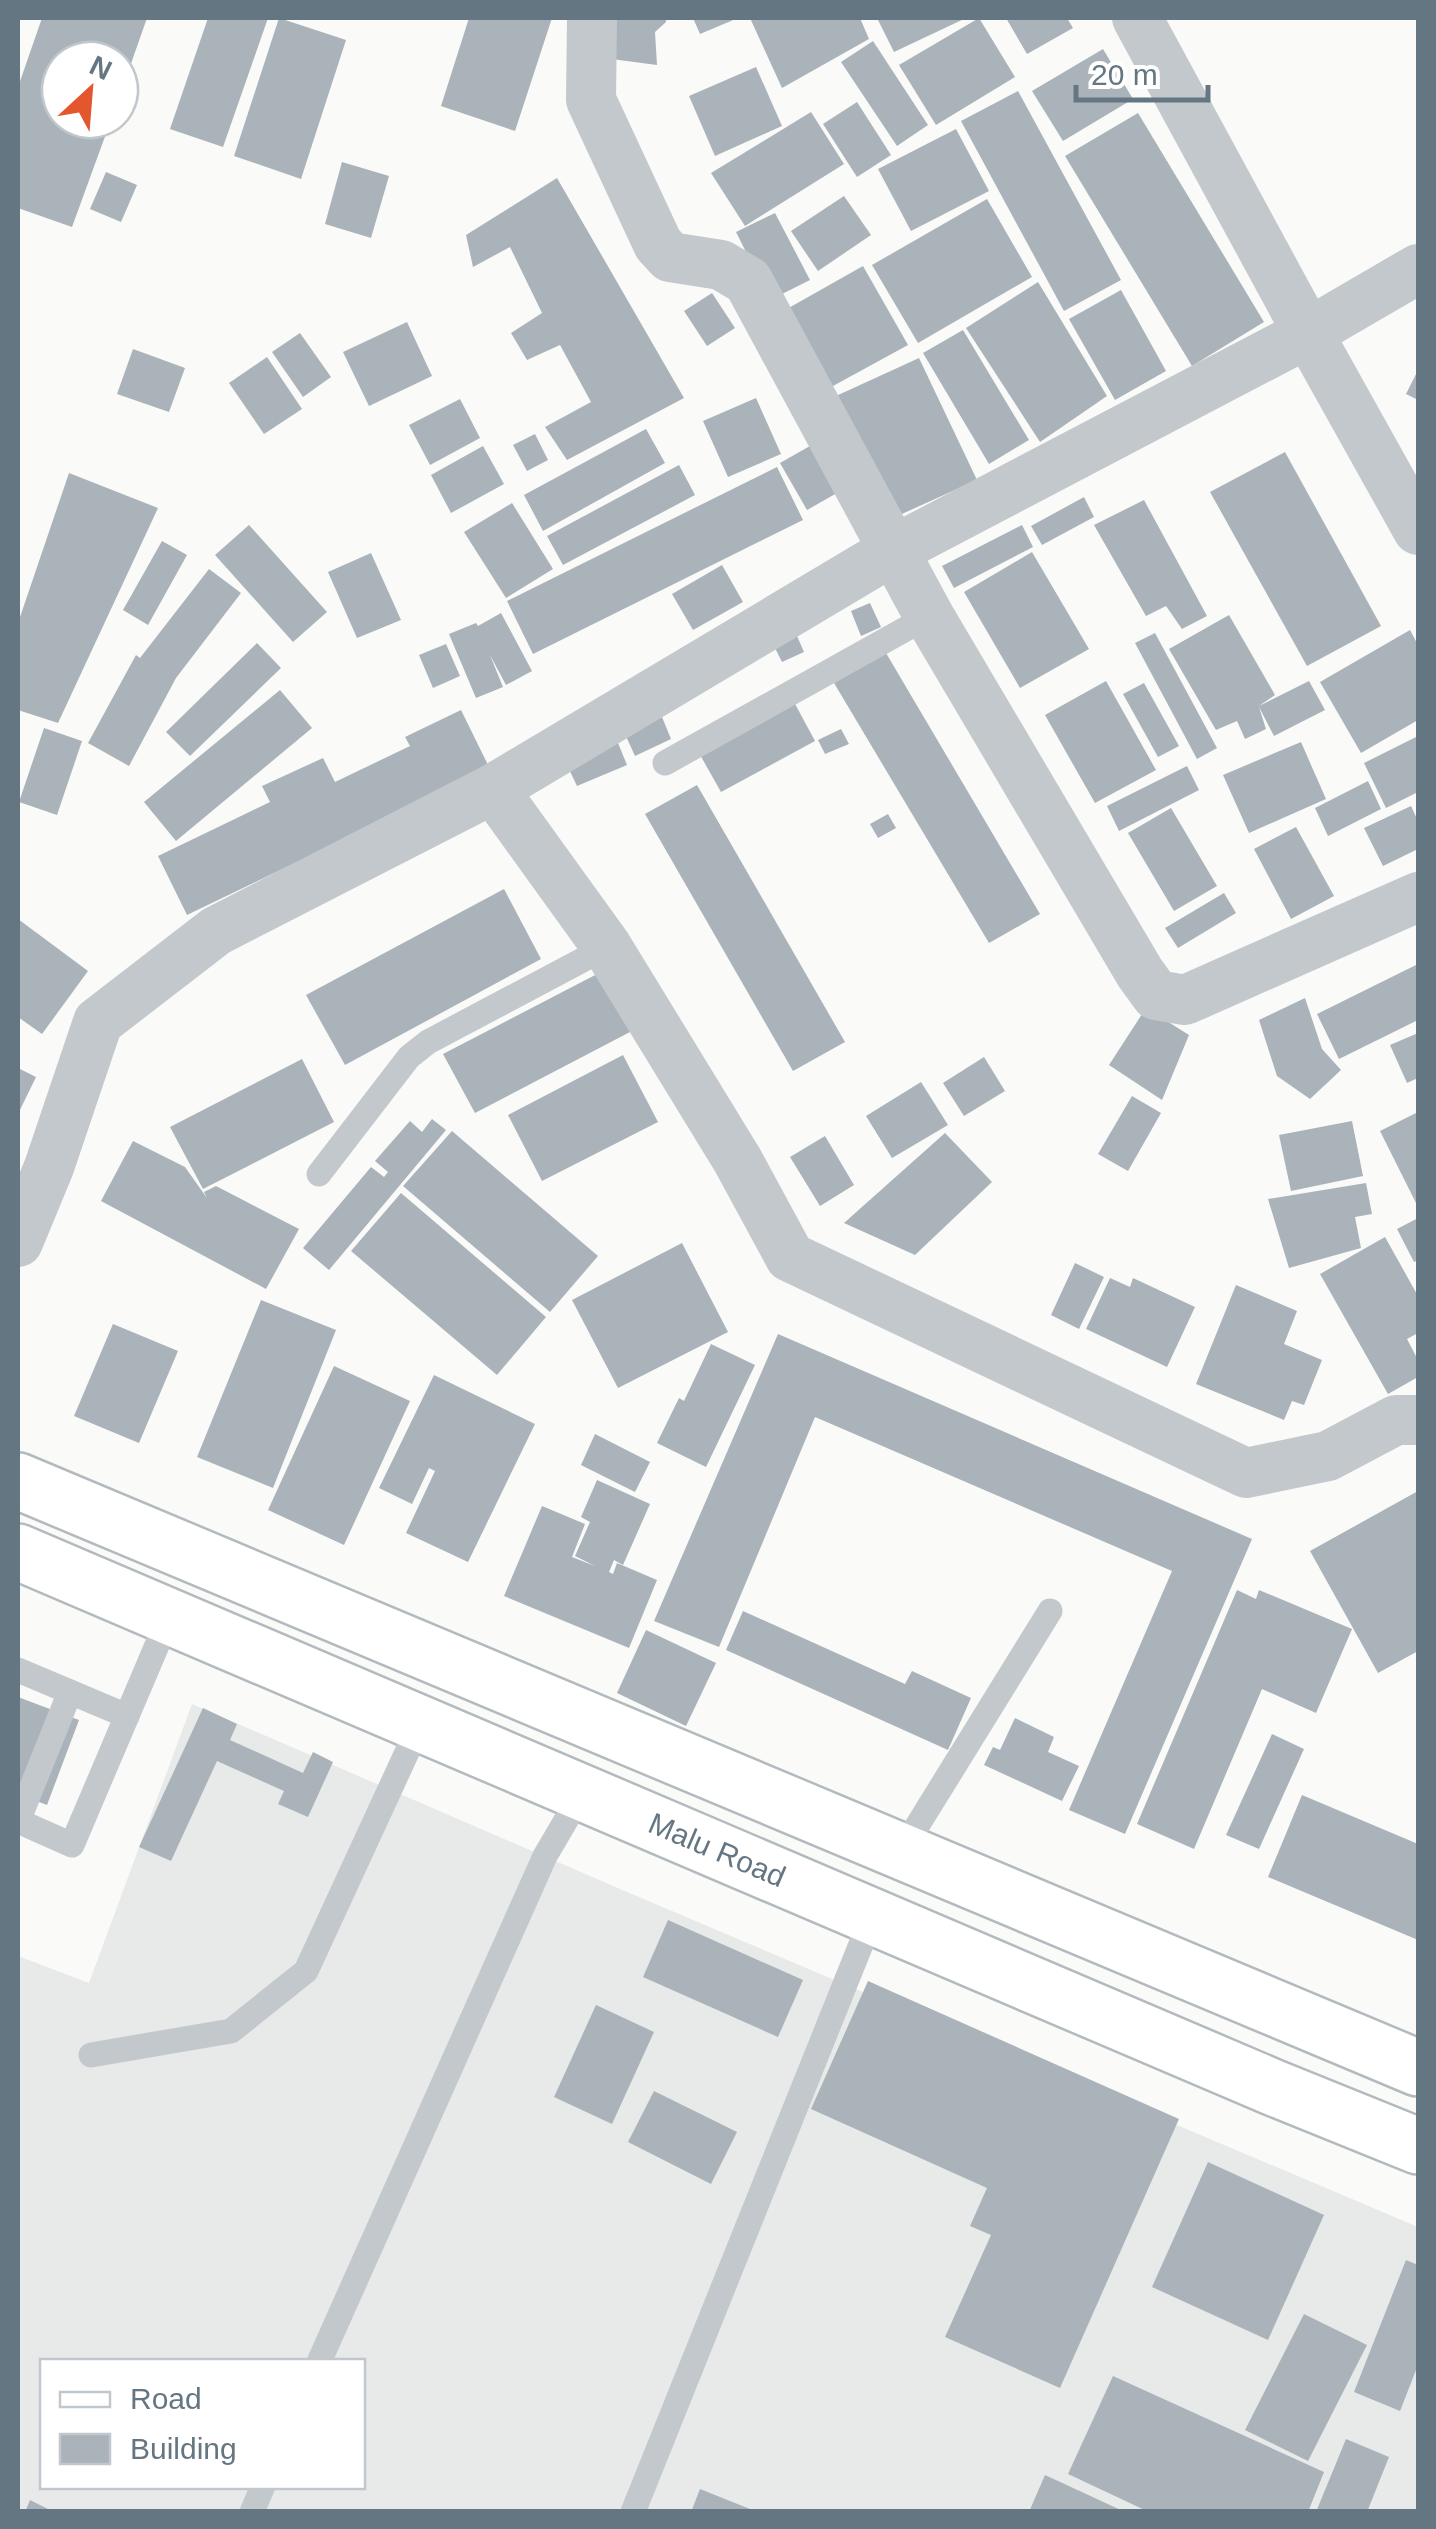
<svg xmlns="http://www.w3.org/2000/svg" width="1436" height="2529" font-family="Helvetica,sans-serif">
  <rect width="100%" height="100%" fill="#fafaf8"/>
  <path fill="#e8e9e9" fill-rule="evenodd" d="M192 1704 620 1889 1418 2227V2511H18V1956L89 1983ZM42 2362H362V2486H42Z"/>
  <g fill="#aab3b9">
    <path d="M42 18H147L121 92 120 60H60V120H111L72 227 18 208V87Z"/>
    <path d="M208 18H268L223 147 170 129Z"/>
    <path d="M279 18 346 40 301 179 234 156Z"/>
    <path d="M469 18H552L515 131 441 106Z"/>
    <path d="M608 18H666V22L655 32 657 65 604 58Z"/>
    <path d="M693 18H738L700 34Z"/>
    <path d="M750 18H860L869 39 782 88Z"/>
    <path d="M877 18H966L894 52Z"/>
    <path d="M979 18 1015 77 936 125 899 65Z"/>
    <path d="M1006 18H1067L1073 28 1027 54Z"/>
    <path d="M873 41 928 125 897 146 841 62Z"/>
    <path d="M1103 49 1133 99 1063 141 1032 91Z"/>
    <path d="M756 67 782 126 715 156 689 96Z"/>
    <path d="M1018 91 1121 280 1064 311 961 121Z"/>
    <path d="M857 102 891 155 857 177 823 124Z"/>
    <path d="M811 112 844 164 745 226 711 173Z"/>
    <path d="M1138 113 1264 322 1192 366 1065 156Z"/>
    <path d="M956 129 989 191 911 231 878 169Z"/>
    <path d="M342 162 389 176 371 238 325 224Z"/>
    <path d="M106 172 137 185 121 222 90 209Z"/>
    <path d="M557 178 684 398 567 460 545 427 591 402 560 345 527 360 511 333 542 313 510 247 473 267 466 235Z"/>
    <path d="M844 196 871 235 818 271 791 231Z"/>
    <path d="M987 199 1032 277 918 343 872 265Z"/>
    <path d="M775 213 810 280 770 300 736 232Z"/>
    <path d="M863 266 908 345 822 392 778 314Z"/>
    <path d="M1038 282 1107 396 1040 442 966 328Z"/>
    <path d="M1121 290 1166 371 1115 400 1069 319Z"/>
    <path d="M712 293 735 328 707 346 684 311Z"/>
    <path d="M407 322 432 376 369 406 343 352Z"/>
    <path d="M963 330 1029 440 989 464 923 353Z"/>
    <path d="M300 333 331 377 303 397 272 352Z"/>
    <path d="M133 349 185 368 169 412 117 394Z"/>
    <path d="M267 357 302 409 264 434 229 383Z"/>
    <path d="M919 358 977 480 893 518 836 396Z"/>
    <path d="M1418 370V400L1406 394Z"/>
    <path d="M756 398 781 454 728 477 703 421Z"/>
    <path d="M460 399 480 438 430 465 409 425Z"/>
    <path d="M646 429 665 463 543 531 524 495Z"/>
    <path d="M535 434 548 460 527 471 513 445Z"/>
    <path d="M817 442 844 489 807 510 780 463Z"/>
    <path d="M483 446 504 484 451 513 431 475Z"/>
    <path d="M1285 452 1381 626 1307 666 1210 492Z"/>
    <path d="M679 465 695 495 563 565 547 536Z"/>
    <path d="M777 467 803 520 533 654 507 601Z"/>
    <path d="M69 473 158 508 58 723 18 710V623Z"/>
    <path d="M1084 497 1094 517 1042 545 1031 526Z"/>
    <path d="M1144 500 1207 616 1182 629 1166 606 1146 616 1094 525Z"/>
    <path d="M512 503 553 569 506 598 464 532Z"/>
    <path d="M249 525 327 612 293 642 215 555Z"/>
    <path d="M1022 525 1033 547 954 588 942 566Z"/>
    <path d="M162 541 187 555 148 625 123 610Z"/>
    <path d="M1032 552 1089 649 1020 688 964 592Z"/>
    <path d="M371 553 401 620 357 638 328 572Z"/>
    <path d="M722 565 743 602 693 630 672 594Z"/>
    <path d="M209 569 241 593 176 678 129 766 88 743 136 655 140 658Z"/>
    <path d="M870 603 881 627 861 636 851 611Z"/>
    <path d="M501 613 532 671 506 685 490 655 503 687 476 698 449 634 476 623 478 626Z"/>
    <path d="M1229 615 1275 695 1259 706 1309 681 1325 710 1274 736 1259 707 1266 729 1245 739 1237 721 1216 730 1169 649Z"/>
    <path d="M1410 630 1418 645V720L1361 753 1320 682Z"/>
    <path d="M1155 633 1217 748 1197 759 1135 643Z"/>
    <path d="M797 636 804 652 782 662 774 646Z"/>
    <path d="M257 643 281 668 190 756 166 732Z"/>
    <path d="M446 644 460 676 433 688 419 655Z"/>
    <path d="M886 653 1040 914 989 943 834 683Z"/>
    <path d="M1106 681 1156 770 1095 803 1045 715Z"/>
    <path d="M1144 683 1179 746 1158 757 1123 694Z"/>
    <path d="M280 690 312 728 176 841 144 802Z"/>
    <path d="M794 702 815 741 721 792 699 753Z"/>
    <path d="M461 710 490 769 187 915 158 856 270 802 262 786 323 758 335 782 410 746 405 737Z"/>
    <path d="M662 717 671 739 635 756 625 734Z"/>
    <path d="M44 728 82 741 57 815 19 802Z"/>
    <path d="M841 729 849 744 825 754 818 740Z"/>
    <path d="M1418 736V792L1386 808 1364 763Z"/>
    <path d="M1301 742 1326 799 1249 833 1223 775Z"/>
    <path d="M618 743 627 765 577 786 567 765Z"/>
    <path d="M1187 766 1199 790 1119 831 1107 806Z"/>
    <path d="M1368 781 1381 809 1328 836 1315 808Z"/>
    <path d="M697 785 845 1042 793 1071 645 814Z"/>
    <path d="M1411 806 1418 821V849L1383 866 1364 828Z"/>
    <path d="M1171 808 1217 886 1174 911 1128 833Z"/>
    <path d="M888 814 896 828 878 838 870 824Z"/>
    <path d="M1296 827 1334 896 1291 919 1254 849Z"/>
    <path d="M504 889 541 959 345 1065 306 995Z"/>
    <path d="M1224 893 1236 913 1178 948 1165 928Z"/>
    <path d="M18 919 88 971 42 1034 18 1017Z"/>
    <path d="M1418 964V1020L1339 1059 1317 1014Z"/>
    <path d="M599 973 630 1032 475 1113 443 1054Z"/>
    <path d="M1305 998 1322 1049 1341 1070 1310 1099 1277 1076 1259 1020Z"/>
    <path d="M1146 1008 1189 1035 1162 1100 1109 1065Z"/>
    <path d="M1418 1033V1078L1407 1083 1390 1045Z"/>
    <path d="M623 1055 658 1122 542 1181 508 1115Z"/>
    <path d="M984 1057 1005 1091 964 1116 943 1083Z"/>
    <path d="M302 1059 334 1122 203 1189 170 1127Z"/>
    <path d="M18 1068 36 1077 18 1114Z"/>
    <path d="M921 1082 948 1125 892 1158 866 1116Z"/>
    <path d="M1132 1096 1161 1113 1128 1171 1098 1154Z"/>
    <path d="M1418 1112V1207L1380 1131Z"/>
    <path d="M432 1119 446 1130 329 1270 303 1248 371 1167 384 1177 388 1172 375 1161 410 1121 422 1132Z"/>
    <path d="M1352 1121 1363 1176 1291 1191 1279 1135Z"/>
    <path d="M452 1131 598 1256 550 1312 403 1186Z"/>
    <path d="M945 1133 992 1182 915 1255 844 1223Z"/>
    <path d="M825 1136 854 1185 820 1206 790 1157Z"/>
    <path d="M133 1141 185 1167 207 1198 204 1192 216 1186 299 1229 266 1289 101 1201Z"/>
    <path d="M1366 1183 1372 1214 1355 1217 1361 1248 1289 1268 1268 1199Z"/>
    <path d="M401 1193 546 1317 497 1375 351 1251Z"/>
    <path d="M1418 1218V1260L1414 1262 1397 1229Z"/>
    <path d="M1385 1237 1418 1296V1333L1407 1339 1418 1360V1377L1388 1394 1320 1274Z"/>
    <path d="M682 1243 728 1332 618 1388 572 1300Z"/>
    <path d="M1075 1263 1104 1277 1079 1329 1051 1315Z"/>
    <path d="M1110 1278 1130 1287 1133 1278 1195 1307 1167 1367 1086 1329Z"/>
    <path d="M1236 1285 1297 1311 1284 1344 1322 1360 1304 1405 1292 1401 1284 1420 1196 1384Z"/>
    <path d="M261 1300 336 1330 273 1488 197 1457Z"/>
    <path d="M113 1324 178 1351 139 1443 74 1416Z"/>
    <path d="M778 1334 1252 1539 1125 1834 1069 1810 1172 1571 815 1417 719 1647 654 1621Z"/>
    <path d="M711 1344 755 1365 706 1467 657 1443 679 1398 684 1401Z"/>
    <path d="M334 1366 410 1401 344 1545 268 1510Z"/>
    <path d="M434 1375 535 1424 468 1562 406 1533 435 1471 429 1468 412 1504 379 1488Z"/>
    <path d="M595 1434 650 1462 635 1492 581 1465Z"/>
    <path d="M597 1480 650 1504 623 1565 614 1560 609 1572 613 1574 617 1563 657 1580 629 1648 504 1596 542 1506 585 1524 572 1557 595 1566 575 1556 590 1522 581 1517Z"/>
    <path d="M1418 1491V1651L1378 1673 1310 1551Z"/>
    <path d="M1237 1590 1256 1599 1259 1590 1352 1629 1316 1713 1262 1689 1194 1849 1137 1824Z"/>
    <path d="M743 1611 905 1684 912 1671 971 1698 948 1750 726 1650Z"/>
    <path d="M646 1630 716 1663 686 1726 617 1693Z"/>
    <path d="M18 1697 79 1720 47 1805 18 1794Z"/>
    <path d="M203 1708 237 1724 230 1740 303 1773 313 1752 333 1762 308 1817 278 1804 284 1791 217 1761 171 1861 139 1847Z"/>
    <path d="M1015 1718 1054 1737 1048 1752 1079 1766 1062 1801 984 1765 993 1747 1000 1750Z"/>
    <path d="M1272 1734 1304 1749 1259 1849 1226 1835Z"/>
    <path d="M1302 1795 1418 1844V1940L1268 1877Z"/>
    <path d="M668 1920 803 1980 778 2037 643 1977Z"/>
    <path d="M868 1981 1179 2119 1060 2388 945 2337 991 2235 970 2226 987 2188 811 2109Z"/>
    <path d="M596 2005 654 2032 612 2124 554 2097Z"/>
    <path d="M654 2091 737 2132 711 2184 628 2142Z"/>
    <path d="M1208 2162 1324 2215 1268 2340 1152 2287Z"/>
    <path d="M1406 2260 1418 2265V2365L1400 2411 1354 2392Z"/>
    <path d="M1304 2314 1367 2345 1308 2461 1245 2430Z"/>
    <path d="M1113 2376 1324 2472 1308 2512H1149L1068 2474Z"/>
    <path d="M1346 2439 1389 2457 1367 2512H1316Z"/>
    <path d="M1045 2475 1125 2512H1029Z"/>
    <path d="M700 2489 755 2511V2512H691Z"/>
    <path d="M30 2500 54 2512H25Z"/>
  </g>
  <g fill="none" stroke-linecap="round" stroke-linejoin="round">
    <g stroke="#b3babf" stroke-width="60">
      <g id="secondary">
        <path d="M18 1481 1418 2068"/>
        <path id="s1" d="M18 1552 1272 2087 1418 2146"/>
      </g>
    </g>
    <g stroke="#c3c8cc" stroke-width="25">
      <path d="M665 763 929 616"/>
      <path d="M319 1174 409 1057 428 1042 607 947"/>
      <path d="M18 1670 127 1716"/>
      <path d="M18 1821 72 1845 169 1617"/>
      <path d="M18 1821 70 1692"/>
      <path d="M901 1852 1050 1611"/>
      <path d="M91 2055 231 2031 306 1971 420 1724"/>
      <path d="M319 2362 545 1856 582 1793"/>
      <path d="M252 2512 263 2486"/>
      <path d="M633 2512 872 1917"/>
    </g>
    <g stroke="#c3c8cc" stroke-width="50">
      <path d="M592 18 591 100 658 244 670 257 721 265 748 281 929 616 1140 973 1156 995 1185 1000 1418 897"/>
      <path d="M1137 18 1308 333 1418 530"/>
      <path d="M493 789 607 947 738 1161 790 1257 1246 1473 1328 1456 1396 1420H1418"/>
      <path d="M18 1242 49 1167 98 1022 216 931 493 789 894 550 1308 333 1418 269"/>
    </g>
    <use href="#secondary" stroke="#fff" stroke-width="55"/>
  </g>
  <g text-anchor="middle" stroke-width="10" stroke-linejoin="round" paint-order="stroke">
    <g font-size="30" fill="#657683" stroke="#fff">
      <text dy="10" stroke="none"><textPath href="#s1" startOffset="760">Malu Road</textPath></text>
    </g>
  </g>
  <rect width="1436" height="2529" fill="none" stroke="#657683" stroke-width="40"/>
  <rect x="40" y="2359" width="325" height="130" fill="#ffffff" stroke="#c1c8cd" stroke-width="2.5"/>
  <rect x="60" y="2392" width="50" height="15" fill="#ffffff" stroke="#c1c8cd" stroke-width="2.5"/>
  <text x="130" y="2409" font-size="30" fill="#657683">Road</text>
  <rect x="60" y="2434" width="50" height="30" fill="#aab3b9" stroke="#c1c8cd" stroke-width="2.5"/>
  <text x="130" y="2459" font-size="30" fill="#657683">Building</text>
  <g transform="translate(90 90) rotate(26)"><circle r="48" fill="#ffffff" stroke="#c1c8cd" stroke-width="2.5"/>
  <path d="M0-8L18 38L0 25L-18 38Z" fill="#e4572e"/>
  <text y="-15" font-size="28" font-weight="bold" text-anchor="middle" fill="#657683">N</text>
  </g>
  <path d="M1076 85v15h132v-15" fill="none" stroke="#657683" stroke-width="5"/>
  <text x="1091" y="85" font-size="30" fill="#657683" stroke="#ffffff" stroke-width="8" paint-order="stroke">20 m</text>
</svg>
